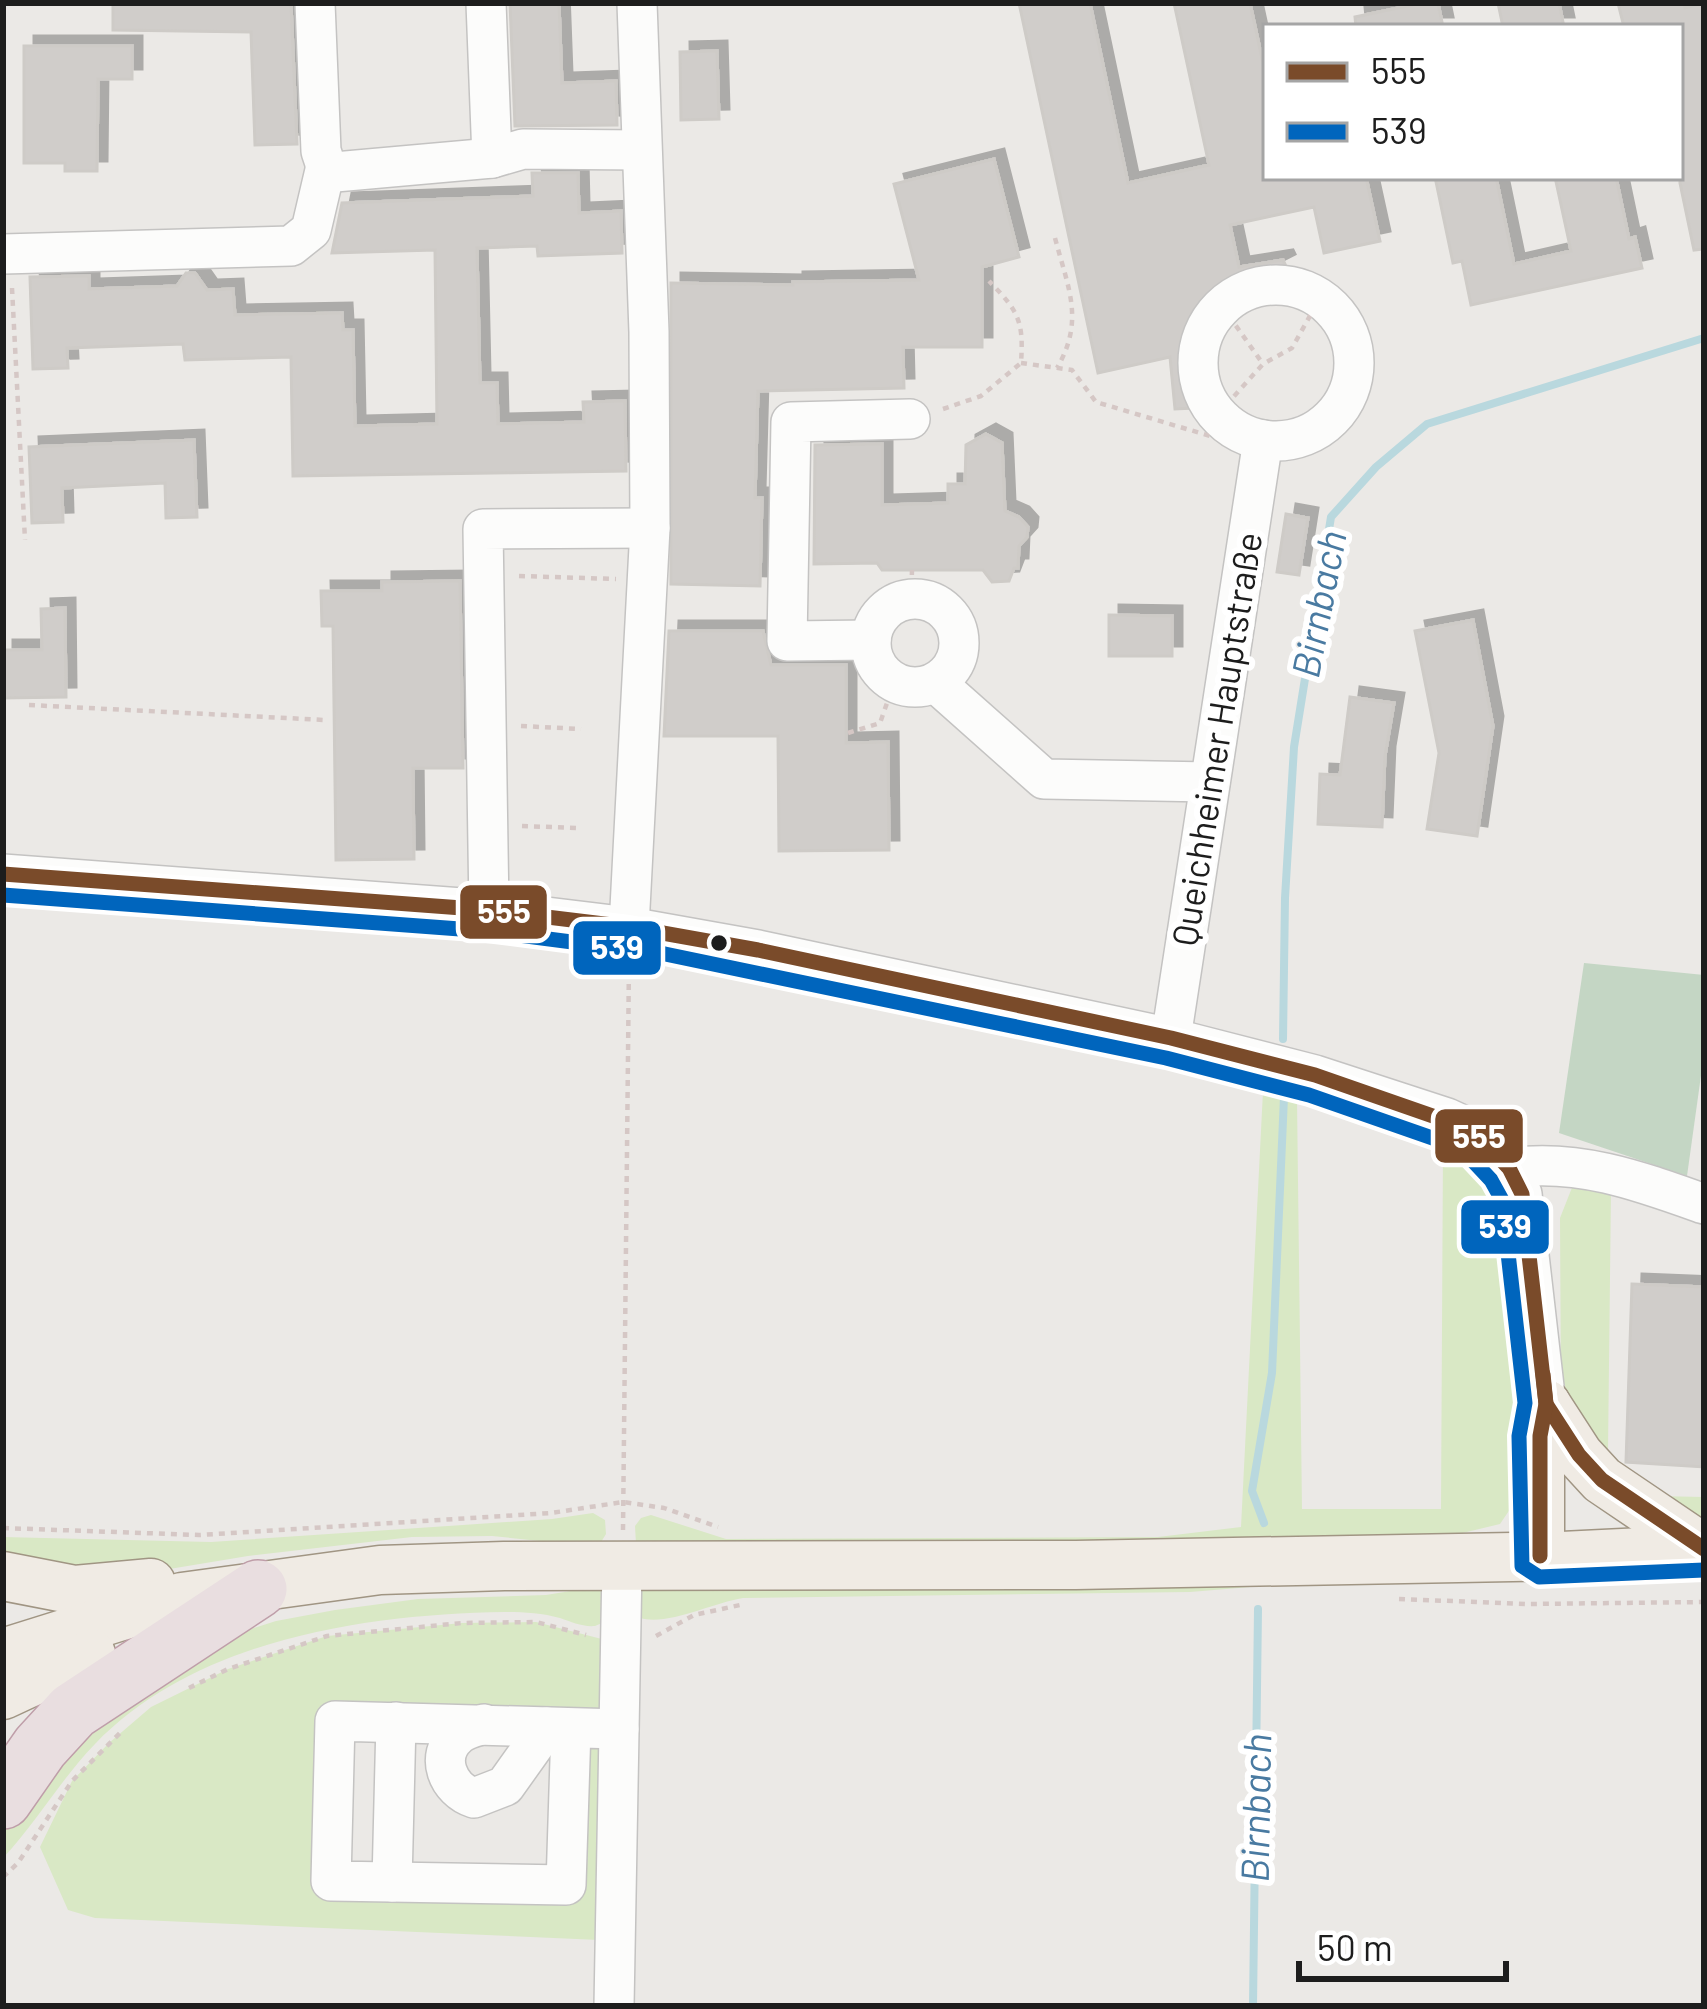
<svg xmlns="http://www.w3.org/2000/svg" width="1707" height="2009" font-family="Barlow,sans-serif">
  <defs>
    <filter id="shadow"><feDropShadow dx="10" dy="-10" stdDeviation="0" flood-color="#0004"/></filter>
  </defs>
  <rect width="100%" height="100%" fill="#ebe9e6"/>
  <g fill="#d9e8c5">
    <path d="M1263 1091 1297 1099 1302 1509H1441L1443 1147 1478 1167 1508 1233 1522 1370 1523 1490 1500 1524 1446 1537 1148 1547 636 1544 635 1526 641 1518 651 1515 726 1539 1158 1537 1241 1527Z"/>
    <path d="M1575 1180 1611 1191 1608 1451 1656 1496 1704 1497V1529L1605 1474 1561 1394 1560 1218Z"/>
    <path d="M593 1513 605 1520 606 1534 598 1547 492 1536 412 1537 248 1556 115 1578 3 1560V1537L211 1542 552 1519Z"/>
    <path d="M1249 1579 1250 1587 1190 1592 743 1598C712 1603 668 1626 640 1618L638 1585Z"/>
    <path d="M601 1586 608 1595 602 1623 595 1626C582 1627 572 1622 560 1618 542 1613 523 1612 505 1612 367 1614 196 1639 95 1744 61 1779 36 1823 3 1858V1825L67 1741 228 1636 276 1621 335 1610 418 1599 546 1595Z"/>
    <path d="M536 1622 621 1644 619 1729 329 1713 324 1886 575 1892 579 1737 601 1750 599 1940 95 1918 68 1910 40 1847 72 1781 109 1743 151 1707 228 1669 327 1636 462 1623Z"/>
  </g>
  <path fill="#c4d6c4" d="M1584 963 1704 975V1054L1687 1176 1559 1133Z"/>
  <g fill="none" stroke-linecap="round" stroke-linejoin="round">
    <g stroke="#b9d8de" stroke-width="8">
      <path d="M1283 1039 1285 898 1294 747 1331 517 1376 467 1427 424 1704 338"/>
      <path d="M1264 1523 1252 1491 1272 1373 1284 1097"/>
      <path d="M1253 2006 1258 1609"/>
    </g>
  </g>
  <g fill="#d0cdca" stroke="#cecbc7" stroke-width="3" filter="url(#shadow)">
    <path d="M113 3H291L297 144 255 145 251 32 113 30Z"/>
    <path d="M510 3H559L562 83 616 81 617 125 515 126Z"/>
    <path d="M1019 3H1090L1128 183 1209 165 1174 3H1250L1266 77V177H1366L1380 241 1324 253 1314 207 1230 225 1239 267 1283 260 1285 264 1225 295 1207 310 1191 352 1194 408 1175 409 1170 357 1098 373Z"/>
    <path d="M1422 3H1438L1443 27H1356L1355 17Z"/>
    <path d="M1498 3H1559L1564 27H1503Z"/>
    <path d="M1618 3H1684L1685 8 1704 3V249L1694 250 1680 183V27H1624Z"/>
    <path d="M24 46H132V79H98L97 171H65V163H24Z"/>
    <path d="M717 51 719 119 681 120 680 52Z"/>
    <path d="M994 159 1019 257 982 267V347H903L904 388 758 391 755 498H762L760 586 671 584V283L793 285V282L919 280 894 184Z"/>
    <path d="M532 173H578L579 213 621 211 622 253 538 256 537 246 477 248 480 383H497L498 424 584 422 583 402 625 401 626 471 293 476 291 357 185 360 183 344 67 348 68 368 33 369 30 277 89 276V289L177 286 186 273H195L207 290 233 289 235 315 342 313 343 330H353L355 426 437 424 435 250 332 253 342 203 533 196Z"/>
    <path d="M1435 177H1496L1514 264 1571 251 1555 177H1616L1629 239 1635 237 1642 268 1471 305 1462 261 1453 263Z"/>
    <path d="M986 434 1002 443 1005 511 1019 517 1028 527 1027 537 1019 546 1018 568H1014L1009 581 992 582 983 570H882L877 563 814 564 815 445 882 444V505L948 503V484H965L966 445Z"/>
    <path d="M194 440 197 517 166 518 165 483 62 488 63 522 32 523 29 447Z"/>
    <path d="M1286 514 1308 518 1299 575 1277 572Z"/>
    <path d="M460 581 463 768H413L414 859 336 860 333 626H322L321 591H382V582Z"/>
    <path d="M65 608 66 697 3 698V650H42L41 609Z"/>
    <path d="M1109 615 1172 616V656H1109Z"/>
    <path d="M1473 620 1493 726 1477 836 1427 829 1439 753 1415 631Z"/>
    <path d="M669 631H763L771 665H846V743L888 742 889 850 779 851 778 736H664Z"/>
    <path d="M1350 697 1394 703 1385 756 1382 827 1318 824 1320 774 1340 775Z"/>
    <path d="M1632 1284 1704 1287V1467L1626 1462Z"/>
  </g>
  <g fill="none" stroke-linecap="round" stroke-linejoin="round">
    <g stroke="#c4c3c2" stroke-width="42">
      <g id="minor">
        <path d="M315 3 321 151 326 166 335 172 492 158 523 149 641 150"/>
        <path d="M486 3 492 158"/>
        <path d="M3 254 291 246 311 230 326 166"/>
        <circle cx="1276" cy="363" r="78"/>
        <circle cx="915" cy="643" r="44"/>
        <path d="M871 640 787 641 791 422 910 419"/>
        <path d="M936 683 1044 779 1210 782"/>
        <path d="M3 874 489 910 629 927 758 950 1171 1038 1315 1075 1447 1118 1473 1130 1509 1168 1522 1194 1546 1404"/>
        <path d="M489 910 483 529 650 528"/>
        <path d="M629 927 650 528 649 332 637 3"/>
        <path d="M1171 1038 1263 440"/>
        <path d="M1509 1168C1578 1158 1640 1181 1704 1204"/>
        <path d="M484 1724C475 1727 464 1729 457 1736 434 1756 448 1790 474 1798L505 1786 547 1727"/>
        <path d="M571 1728 566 1885 331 1881 335 1721 619 1729"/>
        <path d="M392 1882 396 1722"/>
        <path d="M614 2006 622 1566"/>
      </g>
    </g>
    <g stroke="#a09583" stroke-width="51">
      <g id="major">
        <path d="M1546 1404 1579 1455 1602 1480 1704 1549"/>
        <path d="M1540 1556V1436L1546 1404"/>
        <path d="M3 1576 75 1590 151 1583"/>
        <path d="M3 1653 182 1597 380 1570 504 1566 1076 1565 1562 1556 1704 1549"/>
        <path d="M3 1695 91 1654"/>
      </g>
    </g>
    <g stroke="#bf9ea9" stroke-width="60">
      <path id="highway" d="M3 1800 40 1747 73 1711 258 1589"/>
    </g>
    <g stroke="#d5c7c5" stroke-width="4.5" stroke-dasharray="6 6" stroke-linecap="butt">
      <path d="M1055 238C1068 288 1085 320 1057 368"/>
      <path d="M12 288 25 540"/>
      <path d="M1222 306 1263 364"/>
      <path d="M1021 363 1072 370 1096 402 1227 441"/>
      <path d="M943 409 981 396 1021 363C1024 320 1018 311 989 281"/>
      <path d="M1218 414 1263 364 1292 348 1320 298"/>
      <path d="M519 576 616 579"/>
      <path d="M911 599 912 570"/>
      <path d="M29 705 325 720"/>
      <path d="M521 726 581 729"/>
      <path d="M848 733 880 723 894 683"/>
      <path d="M522 826 577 828"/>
      <path d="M3 1528 199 1535 551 1513 623 1502 664 1508 718 1527"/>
      <path d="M623 1530 629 960"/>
      <path d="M1399 1599 1528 1604 1704 1602"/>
      <path d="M656 1636 694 1615 740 1605"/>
      <path d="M189 1688 228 1669 327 1636 462 1623 536 1622 586 1635"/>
      <path d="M3 1877 18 1863 72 1781 120 1733"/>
    </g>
    <use href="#minor" stroke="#fcfcfb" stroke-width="39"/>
    <use href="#major" stroke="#f0ebe4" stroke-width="48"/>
    <use href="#highway" stroke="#e9dee0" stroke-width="57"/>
    <g stroke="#fff" stroke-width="24">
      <g id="bus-1">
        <path d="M3 874 489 910 629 927 758 950 1171 1038 1315 1075 1473 1130 1509 1168 1522 1194 1546 1404 1579 1455 1602 1480 1704 1549"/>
        <path d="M1540 1556V1436L1546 1404 1543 1374"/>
      </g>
    </g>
    <g stroke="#fff" stroke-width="24">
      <path id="bus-2" d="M3 895 487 931 665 954 1166 1058 1309 1095 1461 1148 1491 1180 1502 1200 1525 1403 1519 1436 1522 1566 1539 1577 1704 1570"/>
    </g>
    <use href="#bus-1" stroke="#7a4b2a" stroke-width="15"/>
    <use href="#bus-2" stroke="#0065bd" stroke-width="15"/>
  </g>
  <circle fill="#1d1d1d" stroke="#fff" stroke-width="4.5" cx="719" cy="943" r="10"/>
  <g text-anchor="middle" stroke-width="12" stroke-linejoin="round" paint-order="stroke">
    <g font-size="36" fill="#1d1d1d" stroke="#fff">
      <text transform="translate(1217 739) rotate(-81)" y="13">Queichheimer Hauptstraße</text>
    </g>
    <g font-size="39" font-style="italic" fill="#497aa1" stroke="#fff">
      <text transform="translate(1319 604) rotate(-79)" y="14">Birnbach</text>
      <text transform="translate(1256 1808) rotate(-89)" y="14">Birnbach</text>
    </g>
  </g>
  <g stroke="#fff" stroke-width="4.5">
    <rect x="458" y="883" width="91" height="58" rx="12" fill="#7a4b2a"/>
    <rect x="571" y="919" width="92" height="58" rx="12" fill="#0065bd"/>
    <rect x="1433" y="1107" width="92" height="58" rx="12" fill="#7a4b2a"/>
    <rect x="1459" y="1198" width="92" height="58" rx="12" fill="#0065bd"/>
  </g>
  <g font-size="33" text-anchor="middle" font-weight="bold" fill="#fff">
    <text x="504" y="923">555</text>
    <text x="617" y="959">539</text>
    <text x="1479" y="1148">555</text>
    <text x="1505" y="1238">539</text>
  </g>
  <rect width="1707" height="2009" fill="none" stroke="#1d1d1d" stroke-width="12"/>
  <rect x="1263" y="24" width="420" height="156" fill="#ffffff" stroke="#a5a5a5" stroke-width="3"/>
  <rect x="1287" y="63" width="60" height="18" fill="#7a4b2a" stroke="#a5a5a5" stroke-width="3"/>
  <text x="1371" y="84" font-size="36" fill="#1d1d1d">555</text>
  <rect x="1287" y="123" width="60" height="18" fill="#0065bd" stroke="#a5a5a5" stroke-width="3"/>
  <text x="1371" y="144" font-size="36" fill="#1d1d1d">539</text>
  <path d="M1299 1961v18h207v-18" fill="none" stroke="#1d1d1d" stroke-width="6"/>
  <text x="1317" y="1961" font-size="36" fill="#1d1d1d" stroke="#ffffff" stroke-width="9" paint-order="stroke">50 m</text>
</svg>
